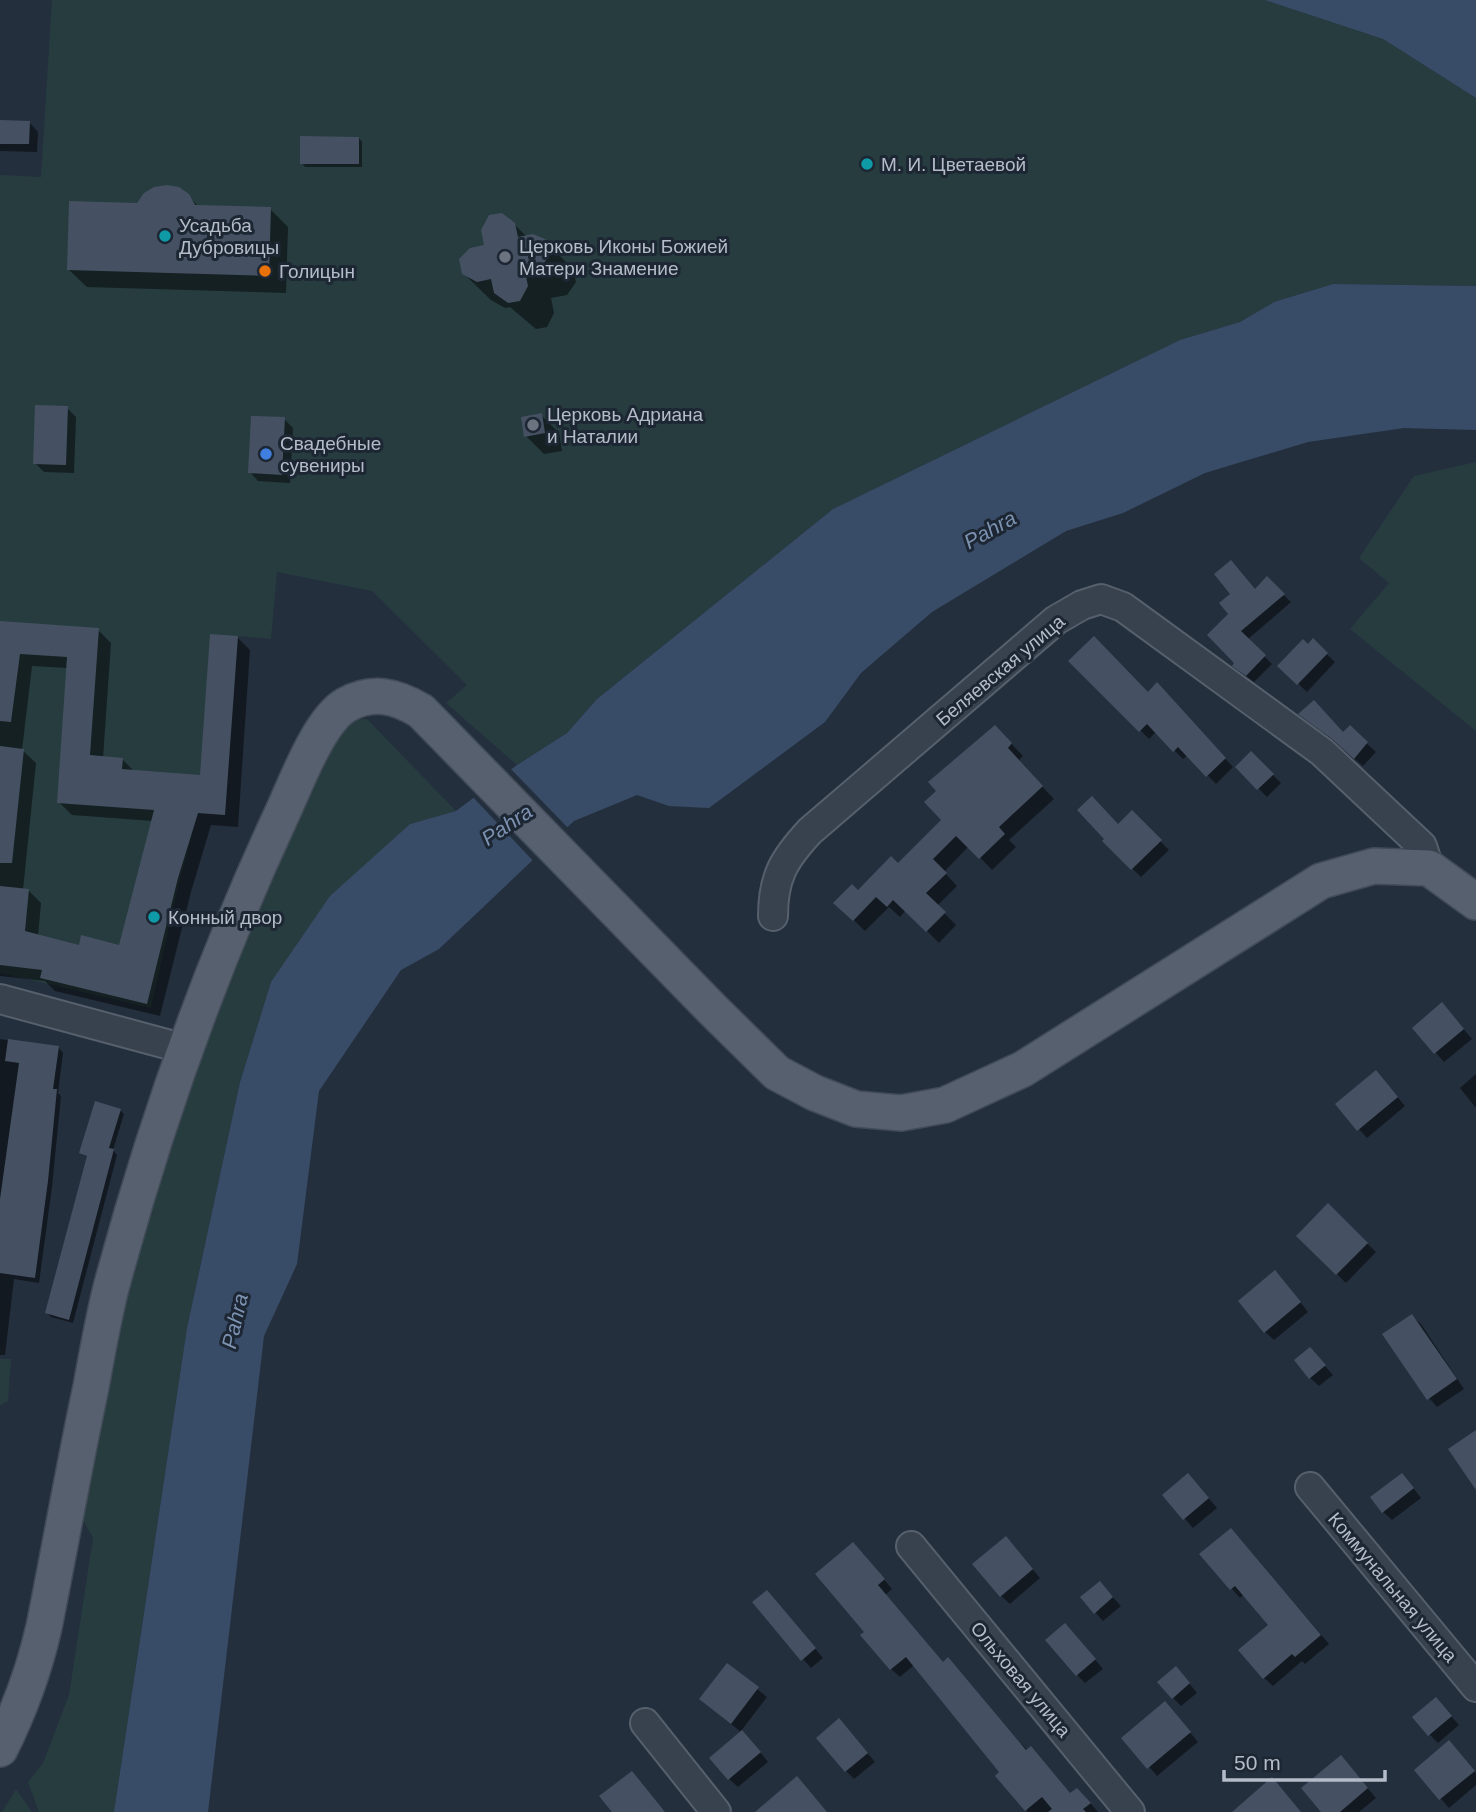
<svg xmlns="http://www.w3.org/2000/svg" width="1476" height="1812" font-family="Arial,sans-serif">
  <rect width="100%" height="100%" fill="#242f3e"/>
  <g fill="#263c3f">
    <path d="M52 0H1265L1383 39 1476 98V286L1333 284 1274 302 1240 322 1180 340 833 509 597 699 567 733 517 765 446 703 467 685 372 591 277 572 271 639 238 636 225 815 198 813 180 879 151 1008 0 973V175L41 177Z"/>
    <path d="M1476 462V731L1350 629 1389 583 1359 558 1414 476Z"/>
    <path d="M367 719 456 811 410 824 271 982 240 1082 187 1328 114 1812H39L28 1782 43 1763 69 1695 93 1538 69 1494 110 1290 330 720Z"/>
    <path d="M0 1359H11L8 1401 0 1405Z"/>
    <path d="M16 1789 32 1812H2Z"/>
  </g>
  <g fill="#394c67">
    <path d="M1265 0H1476V98L1383 39Z"/>
    <path d="M1333 284 1476 286V430L1404 428 1308 442 1205 473 1123 513 1066 531 932 612 861 673 825 722 709 808 669 806 637 795 574 821 439 949 401 970 319 1091 297 1264 264 1336 208 1812H114L187 1328 240 1082 271 982 330 896 410 824 456 811 517 765 567 733 597 699 833 509 1180 340 1240 322 1274 302Z"/>
  </g>
  <path fill="#242f3e" d="M509 767 570 830 536 864 471 795Z"/>
  <g fill="#0007" fill-rule="evenodd">
    <path d="M0 122 30 123 38 132 37 152 0 151Z"/>
    <path d="M359 138 362 142V167H305L302 163Z"/>
    <path d="M187 195 199 207 270 209 288 227 286 293 87 287 68 269 138 205Z"/>
    <path d="M514 224 527 237 546 242 573 269 576 282 567 295 551 298 554 313 547 327 536 329 510 307 505 308 491 300 463 273 486 246Z"/>
    <path d="M67 408 76 417 74 473 44 472 35 463Z"/>
    <path d="M541 415 559 433 562 451 544 454 526 436Z"/>
    <path d="M284 419 293 428 290 483 258 481 250 472Z"/>
    <path d="M1267 579 1291 602 1247 640 1272 664 1254 682 1242 673 1231 614 1233 594 1256 591Z"/>
    <path d="M98 630 111 643 103 758 122 759 135 772 201 776 237 637 250 650 238 827 211 825 191 892 160 1016 55 991 45 981 0 976V638ZM32 666 68 668 59 802 72 815 153 821 120 947H80L38 936 41 903 28 890H23L36 763 22 750Z"/>
    <path d="M1313 641 1335 662 1307 692 1280 666Z"/>
    <path d="M1071 661 1179 709 1233 767 1216 784 1188 755 1183 759 1156 732 1149 739Z"/>
    <path d="M1301 714 1344 735 1350 728 1376 752 1363 766Z"/>
    <path d="M1007 739 1023 756 1018 761 1054 799 1009 840 1016 847 992 870 969 846 944 872 957 886 937 906 956 925 939 943 906 910 900 917 889 907 865 931 836 903 858 892 898 865 943 820Z"/>
    <path d="M1251 753 1281 783 1267 797 1237 767Z"/>
    <path d="M1132 813 1169 850 1141 877 1104 841Z"/>
    <path d="M1450 1013 1472 1039 1444 1062 1414 1028Z"/>
    <path d="M0 1039 58 1047 63 1053 58 1093 61 1096 52 1187 39 1283 14 1279 5 1355H0Z"/>
    <path d="M1476 1074V1108L1460 1088Z"/>
    <path d="M1384 1081 1405 1106 1367 1138 1337 1104Z"/>
    <path d="M120 1110 124 1114 113 1150 117 1155 73 1323 51 1317 47 1313 88 1157 81 1153Z"/>
    <path d="M1328 1206 1376 1252 1346 1283 1298 1236Z"/>
    <path d="M1284 1281 1308 1312 1274 1340 1265 1332Z"/>
    <path d="M1412 1316 1421 1324 1464 1389 1437 1407 1429 1398Z"/>
    <path d="M1318 1358 1333 1375 1319 1386 1310 1378Z"/>
    <path d="M1196 1483 1217 1508 1193 1528 1164 1495Z"/>
    <path d="M1410 1484 1421 1498 1392 1520 1383 1512Z"/>
    <path d="M1239 1538 1329 1644 1305 1664 1302 1661 1273 1686 1264 1678 1270 1625 1244 1594 1240 1598 1232 1589 1202 1554Z"/>
    <path d="M1014 1547 1040 1578 1010 1604 1001 1596Z"/>
    <path d="M862 1553 892 1589 885 1595 943 1663 1071 1795 1086 1798 1098 1812H1028L997 1776 1002 1773 914 1665 900 1677 891 1669 866 1632Z"/>
    <path d="M1108 1592 1121 1606 1103 1621 1095 1612Z"/>
    <path d="M775 1601 823 1658 811 1668 803 1659Z"/>
    <path d="M1074 1634 1103 1669 1085 1683 1077 1675Z"/>
    <path d="M727 1665 767 1697 741 1731 751 1741 768 1762 738 1787 729 1779 742 1733 701 1699Z"/>
    <path d="M1184 1677 1197 1693 1181 1706 1173 1698Z"/>
    <path d="M1444 1708 1459 1725 1438 1743 1430 1735Z"/>
    <path d="M1173 1712 1198 1742 1157 1776 1124 1738Z"/>
    <path d="M847 1729 875 1762 854 1779 846 1771Z"/>
    <path d="M1458 1751 1476 1773V1785L1449 1808 1416 1770Z"/>
    <path d="M1349 1766 1376 1798 1359 1812H1323Z"/>
  </g>
  <g fill="#455162">
    <path d="M0 120 30 121 29 144H0Z"/>
    <path d="M300 136 359 137V164H300Z"/>
    <path d="M167 185 179 187 189 194 195 205 271 207 269 276 67 270 69 201 137 203 144 193 154 187Z"/>
    <path d="M502 213 515 223 518 237 533 234 547 240 550 255 540 268 525 271 528 286 520 301 508 303 494 293 491 279 477 282 462 274 459 259 470 248 484 245 481 230 489 215Z"/>
    <path d="M35 405 68 406 66 465 33 464Z"/>
    <path d="M542 413 545 433 524 437 521 417Z"/>
    <path d="M251 416 285 417 282 475 248 473Z"/>
    <path d="M1231 560 1255 589 1267 576 1285 594 1241 631 1266 655 1246 676 1232 666 1234 663 1207 635 1228 614 1219 603 1230 594 1214 574Z"/>
    <path d="M0 621 99 628 90 755 123 758 122 769 200 775 210 634 238 636 225 815 198 813 178 878 147 1004 40 978 42 970 0 965V886L29 889 25 931 79 945 81 935 119 945 154 810 57 803 67 657 20 654 11 722 0 721Z"/>
    <path d="M1094 636 1148 692 1157 682 1226 758 1206 777 1178 747 1173 752 1147 724 1139 732 1068 661Z"/>
    <path d="M1313 638 1328 653 1297 685 1277 666 1303 639 1308 644Z"/>
    <path d="M1314 700 1343 732 1350 725 1368 742 1354 759 1332 739 1298 714Z"/>
    <path d="M995 725 1012 743 1008 748 1043 786 999 827 1005 834 979 859 956 836 933 859 947 873 926 893 946 912 926 932 893 900 887 907 876 897 853 921 833 903 852 884 858 890 891 856 898 863 941 820 924 802 936 791 928 782Z"/>
    <path d="M0 746 24 749 12 863H0Z"/>
    <path d="M1251 751 1274 774 1257 790 1235 767Z"/>
    <path d="M1092 796 1118 824 1132 810 1162 840 1131 870 1102 841 1104 839 1077 810Z"/>
    <path d="M1442 1002 1464 1029 1434 1054 1412 1028Z"/>
    <path d="M8 1039 59 1046 53 1089H57L48 1181 35 1278 0 1273V1199L19 1063 5 1061Z"/>
    <path d="M1376 1070 1398 1097 1357 1131 1335 1104Z"/>
    <path d="M95 1101 121 1109 109 1148 114 1149 69 1320 45 1313 87 1156 79 1153Z"/>
    <path d="M1328 1203 1368 1243 1336 1275 1296 1236Z"/>
    <path d="M1275 1270 1301 1302 1264 1333 1238 1301Z"/>
    <path d="M1412 1314 1457 1379 1427 1400 1382 1334Z"/>
    <path d="M1310 1347 1326 1365 1309 1379 1294 1360Z"/>
    <path d="M1476 1430V1490L1448 1449Z"/>
    <path d="M1188 1473 1209 1498 1183 1520 1162 1495Z"/>
    <path d="M1402 1473 1414 1488 1382 1513 1370 1497Z"/>
    <path d="M1231 1528 1321 1635 1295 1657 1292 1654 1263 1679 1238 1650 1268 1625 1235 1586 1230 1590 1199 1554Z"/>
    <path d="M1006 1536 1033 1569 1000 1597 972 1564Z"/>
    <path d="M853 1542 885 1579 878 1585 943 1662 948 1657 1026 1750 1031 1746 1070 1793 1077 1788 1091 1803 1083 1809 1086 1812H1048L1052 1809 1042 1797 1025 1811 995 1776 999 1772 906 1657 890 1670 860 1635 864 1632 815 1574Z"/>
    <path d="M1100 1581 1113 1597 1094 1614 1080 1597Z"/>
    <path d="M767 1590 816 1648 801 1661 752 1602Z"/>
    <path d="M1065 1623 1096 1659 1076 1676 1045 1640Z"/>
    <path d="M727 1663 759 1687 731 1724 699 1699Z"/>
    <path d="M1176 1666 1190 1683 1172 1699 1157 1682Z"/>
    <path d="M1436 1697 1452 1716 1428 1736 1412 1717Z"/>
    <path d="M1165 1701 1191 1732 1147 1769 1121 1738Z"/>
    <path d="M839 1718 868 1753 845 1772 816 1738Z"/>
    <path d="M742 1730 761 1752 728 1780 709 1758Z"/>
    <path d="M1449 1740 1475 1771 1439 1800 1414 1770Z"/>
    <path d="M1341 1755 1368 1788 1340 1812H1321L1301 1788Z"/>
    <path d="M632 1771 665 1812H612L599 1796Z"/>
    <path d="M797 1776 827 1812H755Z"/>
    <path d="M1272 1777 1301 1812H1232Z"/>
  </g>
  <g fill="none" stroke-linecap="round" stroke-linejoin="round">
    <g stroke="#565f6c" stroke-width="32">
      <g id="minor">
        <path d="M773 916C773 877 784 859 810 831L1056 620 1082 605 1101 599 1123 607 1322 752 1422 846 1429 868"/>
        <path d="M0 999 185 1049"/>
        <path d="M1310 1487 1476 1687"/>
        <path d="M911 1546 1130 1812"/>
        <path d="M645 1723 716 1812"/>
      </g>
    </g>
    <g stroke="#414a57" stroke-width="38">
      <path id="major" d="M0 1749C20 1709 34 1671 44 1627 60 1547 74 1467 91 1387 97 1354 103 1320 111 1288 154 1127 210 969 280 818 294 789 318 721 346 705 373 690 396 696 421 711L712 1009 777 1073 815 1093 856 1109 901 1113 945 1105 1023 1069 1321 881 1374 866 1429 868 1476 902"/>
    </g>
    <use href="#minor" stroke="#38414e" stroke-width="28"/>
    <use href="#major" stroke="#56606e" stroke-width="35"/>
  </g>
  <g fill="#0f9aa8" stroke="#1d2633" stroke-width="2.5">
    <circle cx="867" cy="164" r="7"/>
    <circle cx="165" cy="236" r="7"/>
    <circle cx="154" cy="917" r="7"/>
  </g>
  <g fill="#6b7280" stroke="#1d2633" stroke-width="2.5">
    <circle cx="505" cy="257" r="7"/>
    <circle cx="533" cy="425" r="7"/>
  </g>
  <circle fill="#e8710a" stroke="#1d2633" stroke-width="2.5" cx="265" cy="271" r="7"/>
  <circle fill="#3f7fe0" stroke="#1d2633" stroke-width="2.5" cx="266" cy="454" r="7"/>
  <g text-anchor="middle" stroke-width="6" stroke-linejoin="round" paint-order="stroke">
    <g font-size="19" fill="#b4bcc9" stroke="#1d2633" text-anchor="start">
      <text x="881" y="171">М. И. Цветаевой</text>
      <text x="179" y="232">Усадьба<tspan x="179" dy="22">Дубровицы</tspan></text>
      <text x="519" y="253">Церковь Иконы Божией<tspan x="519" dy="22">Матери Знамение</tspan></text>
      <text x="279" y="278">Голицын</text>
      <text x="547" y="421">Церковь Адриана<tspan x="547" dy="22">и Наталии</tspan></text>
      <text x="280" y="450">Свадебные<tspan x="280" dy="22">сувениры</tspan></text>
      <text x="168" y="924">Конный двор</text>
    </g>
    <g font-size="19" fill="#b4bcc9" stroke="#1d2633">
      <text transform="translate(1000 670) rotate(-40)" y="7">Беляевская улица</text>
      <text transform="translate(1393 1587) rotate(50)" y="7">Коммунальная улица</text>
      <text transform="translate(1021 1679) rotate(50)" y="7">Ольховая улица</text>
    </g>
    <g font-size="21" font-style="italic" fill="#7c92b1" stroke="#1d2633">
      <text transform="translate(990 530) rotate(-29)" y="7">Pahra</text>
      <text transform="translate(507 825) rotate(-34)" y="7">Pahra</text>
      <text transform="translate(235 1321) rotate(-77)" y="7">Pahra</text>
    </g>
  </g>
  <path d="M1224 1770v10h161v-10" fill="none" stroke="#b4bcc9" stroke-width="3.5"/>
  <text x="1234" y="1770" font-size="21" fill="#b4bcc9" stroke="#1d2633" stroke-width="5" paint-order="stroke">50 m</text>
</svg>
